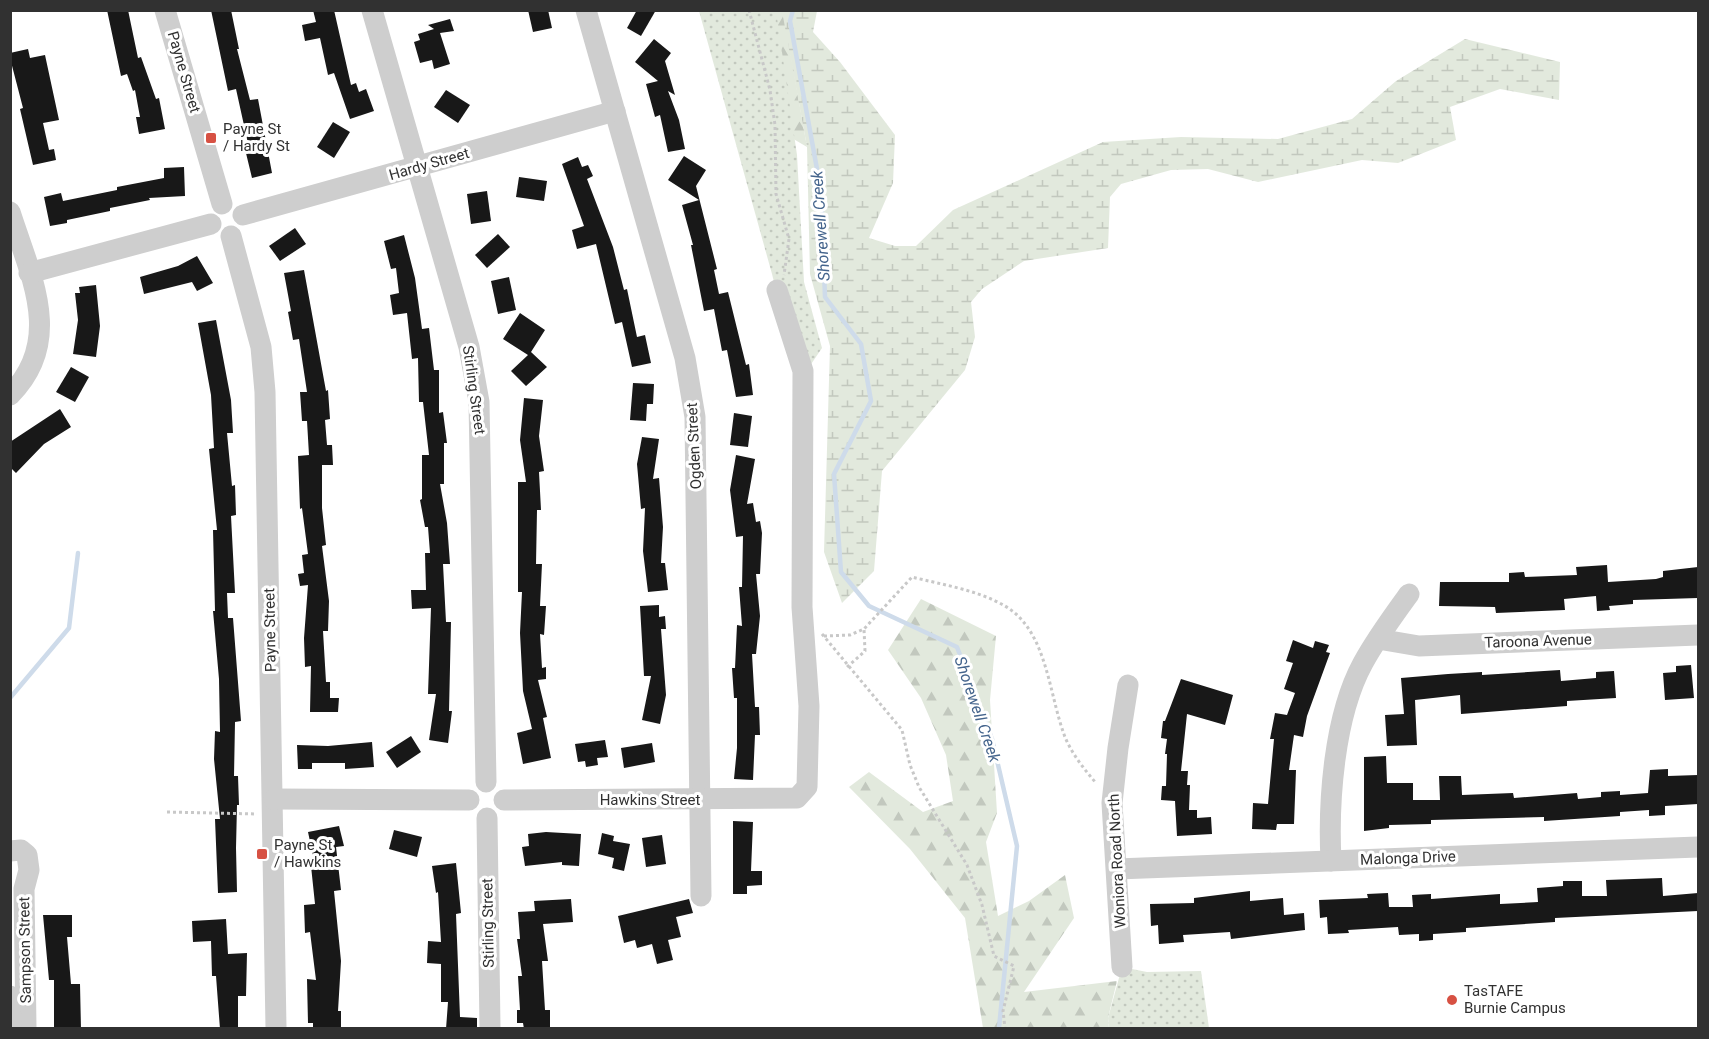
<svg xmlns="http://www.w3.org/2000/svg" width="1709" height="1039" font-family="Roboto,sans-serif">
  <defs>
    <pattern id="forest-firs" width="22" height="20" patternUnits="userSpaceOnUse" patternTransform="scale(1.5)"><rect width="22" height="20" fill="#e2e9dd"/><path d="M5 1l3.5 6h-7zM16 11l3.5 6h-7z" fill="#c2c8be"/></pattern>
    <pattern id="wetland-marsh" width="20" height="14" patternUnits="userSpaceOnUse" patternTransform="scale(1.5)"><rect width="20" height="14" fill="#e2e9dd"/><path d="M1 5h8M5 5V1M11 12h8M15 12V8" fill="none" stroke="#c2c8be"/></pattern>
    <pattern id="park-dots" width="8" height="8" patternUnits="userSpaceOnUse" patternTransform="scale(1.5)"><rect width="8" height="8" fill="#e2e9dd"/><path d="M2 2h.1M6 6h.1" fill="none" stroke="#c2c8be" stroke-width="1.8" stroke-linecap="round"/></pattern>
  </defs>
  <rect width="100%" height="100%" fill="#fff"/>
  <g fill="url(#forest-firs)">
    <path d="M760 11H783L807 147 785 134Z"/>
    <path d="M921 599 996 636 990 700 997 813 986 842 998 916 1029 901 1065 875 1074 918 1024 992 1117 981 1108 1018 1109 1028H983L965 918 910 849 849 787 869 772 923 812 953 801 946 755 921 698 888 650Z"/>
  </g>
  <path fill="url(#wetland-marsh)" d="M782 11H817L813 32 840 62 895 135 893 183 869 238 895 246H916L953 210 1103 142 1181 137 1278 139 1352 119 1396 81 1465 39 1560 62 1559 100 1500 89 1450 107 1456 140 1398 163 1362 160 1258 182 1208 169 1171 170 1121 184 1110 197 1108 248 1024 261 982 289 971 302 975 337 965 370 882 471 874 571 842 603 824 552 830 346 810 274 807 147Z"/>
  <g fill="url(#park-dots)">
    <path d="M699 11H776L797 155 804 282 822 348 799 382 772 274Z"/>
    <path d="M1122 967 1147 972 1201 971 1209 1028H1109L1108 1018Z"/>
  </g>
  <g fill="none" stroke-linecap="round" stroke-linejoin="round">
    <g stroke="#cedbea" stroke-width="4.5">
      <path d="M793 10 790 21 821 191 825 297 861 344 871 401 834 474 841 572 869 606 957 647 992 739 1017 846 999 1028"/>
      <path d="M10 698 69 628 78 553"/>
    </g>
  </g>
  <g fill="#181818">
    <path d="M107 10H128L138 58 141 57 156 99 159 98 165 129 139 134 136 117H140L135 90 133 91 127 74 121 76Z"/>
    <path d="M211 10H231L239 49H237L250 100 258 99 272 173 252 178 245 149 249 148 236 89 228 91Z"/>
    <path d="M313 10H334L351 85 356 83 359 92 366 89 374 111 350 119 334 73 328 75 320 38 305 41 302 25 316 22Z"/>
    <path d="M528 10H548L552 28 533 32Z"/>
    <path d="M637 10H656L641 36 627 28Z"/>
    <path d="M450 19 454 31 440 33 450 64 434 69 432 60 420 63 414 42 420 40 418 34 434 29 428 25Z"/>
    <path d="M654 39 671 53 665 61 675 95 668 91 679 120 685 149 668 152 660 115 655 117 646 84 658 81 635 62Z"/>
    <path d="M28 49 30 58 45 55 59 120 43 123 49 150 54 149 56 160 33 165 20 109 23 108 10 58V53Z"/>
    <path d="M446 90 470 105 458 123 434 107Z"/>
    <path d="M333 122 350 132 334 158 317 147Z"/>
    <path d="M684 156 706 170 696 186 717 269 714 270 719 294 728 292 746 365 749 364 753 395 736 397 727 350 722 351 714 309 704 311 691 245H693L682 205 699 200 668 180Z"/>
    <path d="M578 157 582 167 588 165 593 176 587 179 613 247 624 290 627 289 637 337 645 335 651 363 632 367 622 322 615 324 596 244 577 249 572 230 584 226 562 164Z"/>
    <path d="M184 167 185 196 149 198 150 200 110 208V211L67 220V223L50 226 44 197 61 193 63 201 117 190V187L164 178V168Z"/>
    <path d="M519 177 547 181 544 201 516 197Z"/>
    <path d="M487 191 491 221 471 224 467 194Z"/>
    <path d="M295 228 306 244 280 261 269 246Z"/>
    <path d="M498 234 510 247 487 268 475 255Z"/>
    <path d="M404 235 415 278 422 329 429 328 434 370H439V413L443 412 447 443H444V484H440L447 523 450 564H443L446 622H451L449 711H452L448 743 429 740 436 694H428L431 608 412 609 411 590H426L425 553H430L428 527H425L420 500 422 499V455H429L423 402H419L418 358 412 359 407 313 393 315 390 295 399 293 396 268 391 269 384 241Z"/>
    <path d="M197 256 213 283 197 291 192 282 144 294 140 277 178 266Z"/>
    <path d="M304 270 326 391 328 390 330 419 325 420 327 445H332L333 465H322V508L326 545 322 546 329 601 328 631H323L326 682H330V698H339L338 712H310L311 666 305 667 304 638 308 585 300 586 298 574 304 573 302 555 308 554 302 508 300 509 298 456 309 455 307 421H302L300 392H307L299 339 293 340 288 312 291 311 284 273Z"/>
    <path d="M509 277 516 310 498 314 491 281Z"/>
    <path d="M96 285 100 326 96 357 73 354 78 320 75 293H80L79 287Z"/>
    <path d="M520 313 545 330 531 352 547 367 526 386 511 371 528 355 503 339Z"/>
    <path d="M216 320 231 400 233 433H227L232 486 235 485 236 515 231 516 235 593H227L228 618H233L241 721 235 722 234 776H238L239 805H237L236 848 237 892 218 893 215 819H220L214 759 215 731 220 732 219 679 213 611H215L213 530H217L209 449 214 448 211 395 198 323Z"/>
    <path d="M71 367 89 377 75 402 56 392Z"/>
    <path d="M633 383 654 384 653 404H647L646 421 630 420Z"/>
    <path d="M524 398 543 400 539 436 544 471 539 472 541 510H537L536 564H542L540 606H546L544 635 540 634 542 668 546 667V679L538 680 547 717 543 718 551 758 523 764 517 733 532 729 523 691 520 633 522 592H518V482H526L520 440Z"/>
    <path d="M60 409 71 427 44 444 16 473 10 467V442Z"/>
    <path d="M734 413 752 416 748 447 730 445Z"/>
    <path d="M642 437 659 439 653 479 659 478 663 527 661 563H665L668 590 648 592 643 551 645 508 641 509 637 464Z"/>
    <path d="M736 455 755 459 747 504 753 503 756 522 760 521 762 533 760 574H756L760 616 756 654H752L755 707H759L760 735H755L753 780 734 779 737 748V698H734L732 668H735L737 625 742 626 739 587H742L743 536 736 537 730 490Z"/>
    <path d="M1607 565 1608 582 1656 579 1663 577V571L1698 567V598L1633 600V604L1609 606 1610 610 1597 611 1596 596 1564 599 1565 610 1496 613 1495 607 1439 606 1440 582H1509V573L1524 572 1525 577 1577 575 1576 567Z"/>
    <path d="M659 605V617L665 616 666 629H661L666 695 660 724 642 720 651 676H644L640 606Z"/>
    <path d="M1293 640 1313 648 1315 641 1329 645 1326 652 1330 653 1307 716 1303 737 1294 735 1289 770H1296L1294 824H1277L1276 830 1252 829 1253 803 1268 804 1274 739H1270L1275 713 1287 715 1295 693 1284 689 1293 663 1286 661Z"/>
    <path d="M1691 665 1694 698 1665 700 1663 673 1676 672V666Z"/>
    <path d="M1560 670 1561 681 1596 678V672L1614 671 1616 698 1567 701V706L1461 714 1460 695 1415 700 1417 745 1387 746 1385 715 1404 714 1401 678 1448 674 1482 672V675Z"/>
    <path d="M1181 679 1233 695 1225 725 1187 714 1181 771H1188L1187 785H1190L1189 810H1197V818L1211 817 1212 834 1177 836 1175 801 1161 800 1162 786H1166L1167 754H1165L1167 739 1161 738 1163 721H1165Z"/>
    <path d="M411 736 421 752 397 768 386 752Z"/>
    <path d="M605 740 608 757 597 758 598 765 586 767 585 761 578 762 575 744Z"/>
    <path d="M372 742 374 767 345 769V763H312V769H298L297 745 328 746Z"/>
    <path d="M652 743 655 762 624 768 621 748Z"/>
    <path d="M1386 756 1387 783H1413V800H1440L1439 776H1461L1462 795 1513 793 1514 798 1577 793 1578 799 1601 797V792L1620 791V795L1648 793 1650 770 1668 769V776L1698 775V804L1665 806V815L1649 816V810L1620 812V816L1544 821V817L1431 820V824L1389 825V828L1364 831V757Z"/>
    <path d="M733 821 753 822 751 871H762V885L747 886V894H733Z"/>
    <path d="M339 826 344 846 336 847 341 890 334 891 341 961 338 1011H341V1029H313V1023H308L307 979 316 980 310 932 305 933 304 905 315 904 311 866 315 865 308 832Z"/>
    <path d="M394 830 422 837 417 857 389 849Z"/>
    <path d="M546 832 581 834 579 866 562 865V862L525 866 522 847 529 846 528 834Z"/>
    <path d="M602 833 614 836 613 841 630 844 624 871 612 868 614 858 598 854Z"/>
    <path d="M662 835 666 864 646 867 642 838Z"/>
    <path d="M456 863 461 913 456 914 460 1017 477 1018V1029H446L448 1002H441V964L427 963 428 941 441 942 438 892 436 893 432 866Z"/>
    <path d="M1662 878 1663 896 1698 893V911L1555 918V922L1466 928V932L1433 934V940L1419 941V934L1399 935 1398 927 1348 930 1349 933 1328 934 1327 917 1320 918 1319 900 1368 898 1367 894 1388 893 1389 907H1413L1412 895 1431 894V899L1500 894V904L1538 902 1537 888 1563 886V881H1582V896H1607L1606 880Z"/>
    <path d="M1250 891V901L1283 898 1284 915 1304 913 1305 930 1231 939 1230 932 1183 935 1184 942 1159 944 1158 925 1151 926 1150 904 1194 903V898Z"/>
    <path d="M571 899 573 922 543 924 548 961H542L545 1010H550V1029H524L523 1023H517V1010H520L518 976H522L517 939H520L518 912 535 911 534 901Z"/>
    <path d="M689 899 693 913 676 917 681 937 668 940 673 960 657 964 652 944 637 948 635 940 624 943 618 916Z"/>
    <path d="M43 915H72V937H67L71 984H80L81 1029H54V980H49Z"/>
    <path d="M226 919 228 954 247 953 246 996H238V1029H220L216 976H212L211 941 193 942 192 921Z"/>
  </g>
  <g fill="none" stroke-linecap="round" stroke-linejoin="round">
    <g stroke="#c8c8c8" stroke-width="3" stroke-dasharray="3 3" stroke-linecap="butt">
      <path d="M749 10 770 90 775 125 776 194 789 239 784 275"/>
      <path d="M822 634 902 730 910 765 919 787 967 865 982 905 994 956 1014 966 1003 1011 1005 1028"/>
      <path d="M824 636 850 635 864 629 912 577C943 585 991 592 1016 614 1048 643 1050 698 1065 737 1072 754 1084 769 1096 783"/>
      <path d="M847 667 865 651 864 629"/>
      <path d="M167 812 257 814"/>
    </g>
    <g stroke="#cecece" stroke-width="21">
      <path d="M165 10 222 204"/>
      <path d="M372 10 469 347 479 402 486 782"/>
      <path d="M586 10 685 358 695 417 701 896"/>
      <path d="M10 212C30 275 65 340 10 395"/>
      <path d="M243 215 615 111"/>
      <path d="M231 236 261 347 265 392 276 1028"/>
      <path d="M29 273 211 224"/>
      <path d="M1378 639 1419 646 1698 635"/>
      <path d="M274 799 469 800"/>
      <path d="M504 800 797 798 807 787 809 706 802 607 803 371 777 290"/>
      <path d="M487 818 490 1028"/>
      <path d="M10 851 21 850 27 855 29 870 24 889 26 1028"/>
      <path d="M1331 861C1328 801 1334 716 1363 663 1376 639 1393 616 1409 594"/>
      <path d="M1117 869 1698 847"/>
      <path d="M1122 967 1112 803 1118 748 1128 685"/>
      <path d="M10 996 11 1028"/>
    </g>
  </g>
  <g fill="#d75143" stroke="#fff" stroke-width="2">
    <rect x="205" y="132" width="12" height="12" rx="3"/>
    <rect x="256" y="848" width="12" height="12" rx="3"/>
    <circle cx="1452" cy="1000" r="6"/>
  </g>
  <g text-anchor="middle" stroke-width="6" stroke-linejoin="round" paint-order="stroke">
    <g font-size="15" fill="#313131" stroke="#fff">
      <text transform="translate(184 72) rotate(74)" y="5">Payne Street</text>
      <text transform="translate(429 164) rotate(-16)" y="5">Hardy Street</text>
      <text transform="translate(474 390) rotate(82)" y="5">Stirling Street</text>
      <text transform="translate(694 446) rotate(-93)" y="5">Ogden Street</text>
      <text transform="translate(270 630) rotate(-91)" y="5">Payne Street</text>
      <text transform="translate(1538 641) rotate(-2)" y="5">Taroona Avenue</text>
      <text x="650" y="805">Hawkins Street</text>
      <text transform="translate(1408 858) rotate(-2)" y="5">Malonga Drive</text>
      <text transform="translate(1117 861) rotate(-93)" y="5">Woniora Road North</text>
      <text transform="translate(488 923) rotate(-91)" y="5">Stirling Street</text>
      <text transform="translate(25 950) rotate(-91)" y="5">Sampson Street</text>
    </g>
    <g font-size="15" fill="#313131" stroke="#fff" text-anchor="start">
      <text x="223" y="134">Payne St<tspan x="223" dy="17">/ Hardy St</tspan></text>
      <text x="274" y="850">Payne St<tspan x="274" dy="17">/ Hawkins</tspan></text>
      <text x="1464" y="996">TasTAFE<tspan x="1464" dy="17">Burnie Campus</tspan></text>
    </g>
    <g font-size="16" font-style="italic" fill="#45658d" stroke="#fff">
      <text transform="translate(820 226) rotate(-94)" y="6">Shorewell Creek</text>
      <text transform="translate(978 709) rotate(71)" y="6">Shorewell Creek</text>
    </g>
  </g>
  <rect width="1709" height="1039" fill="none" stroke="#313131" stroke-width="24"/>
</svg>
